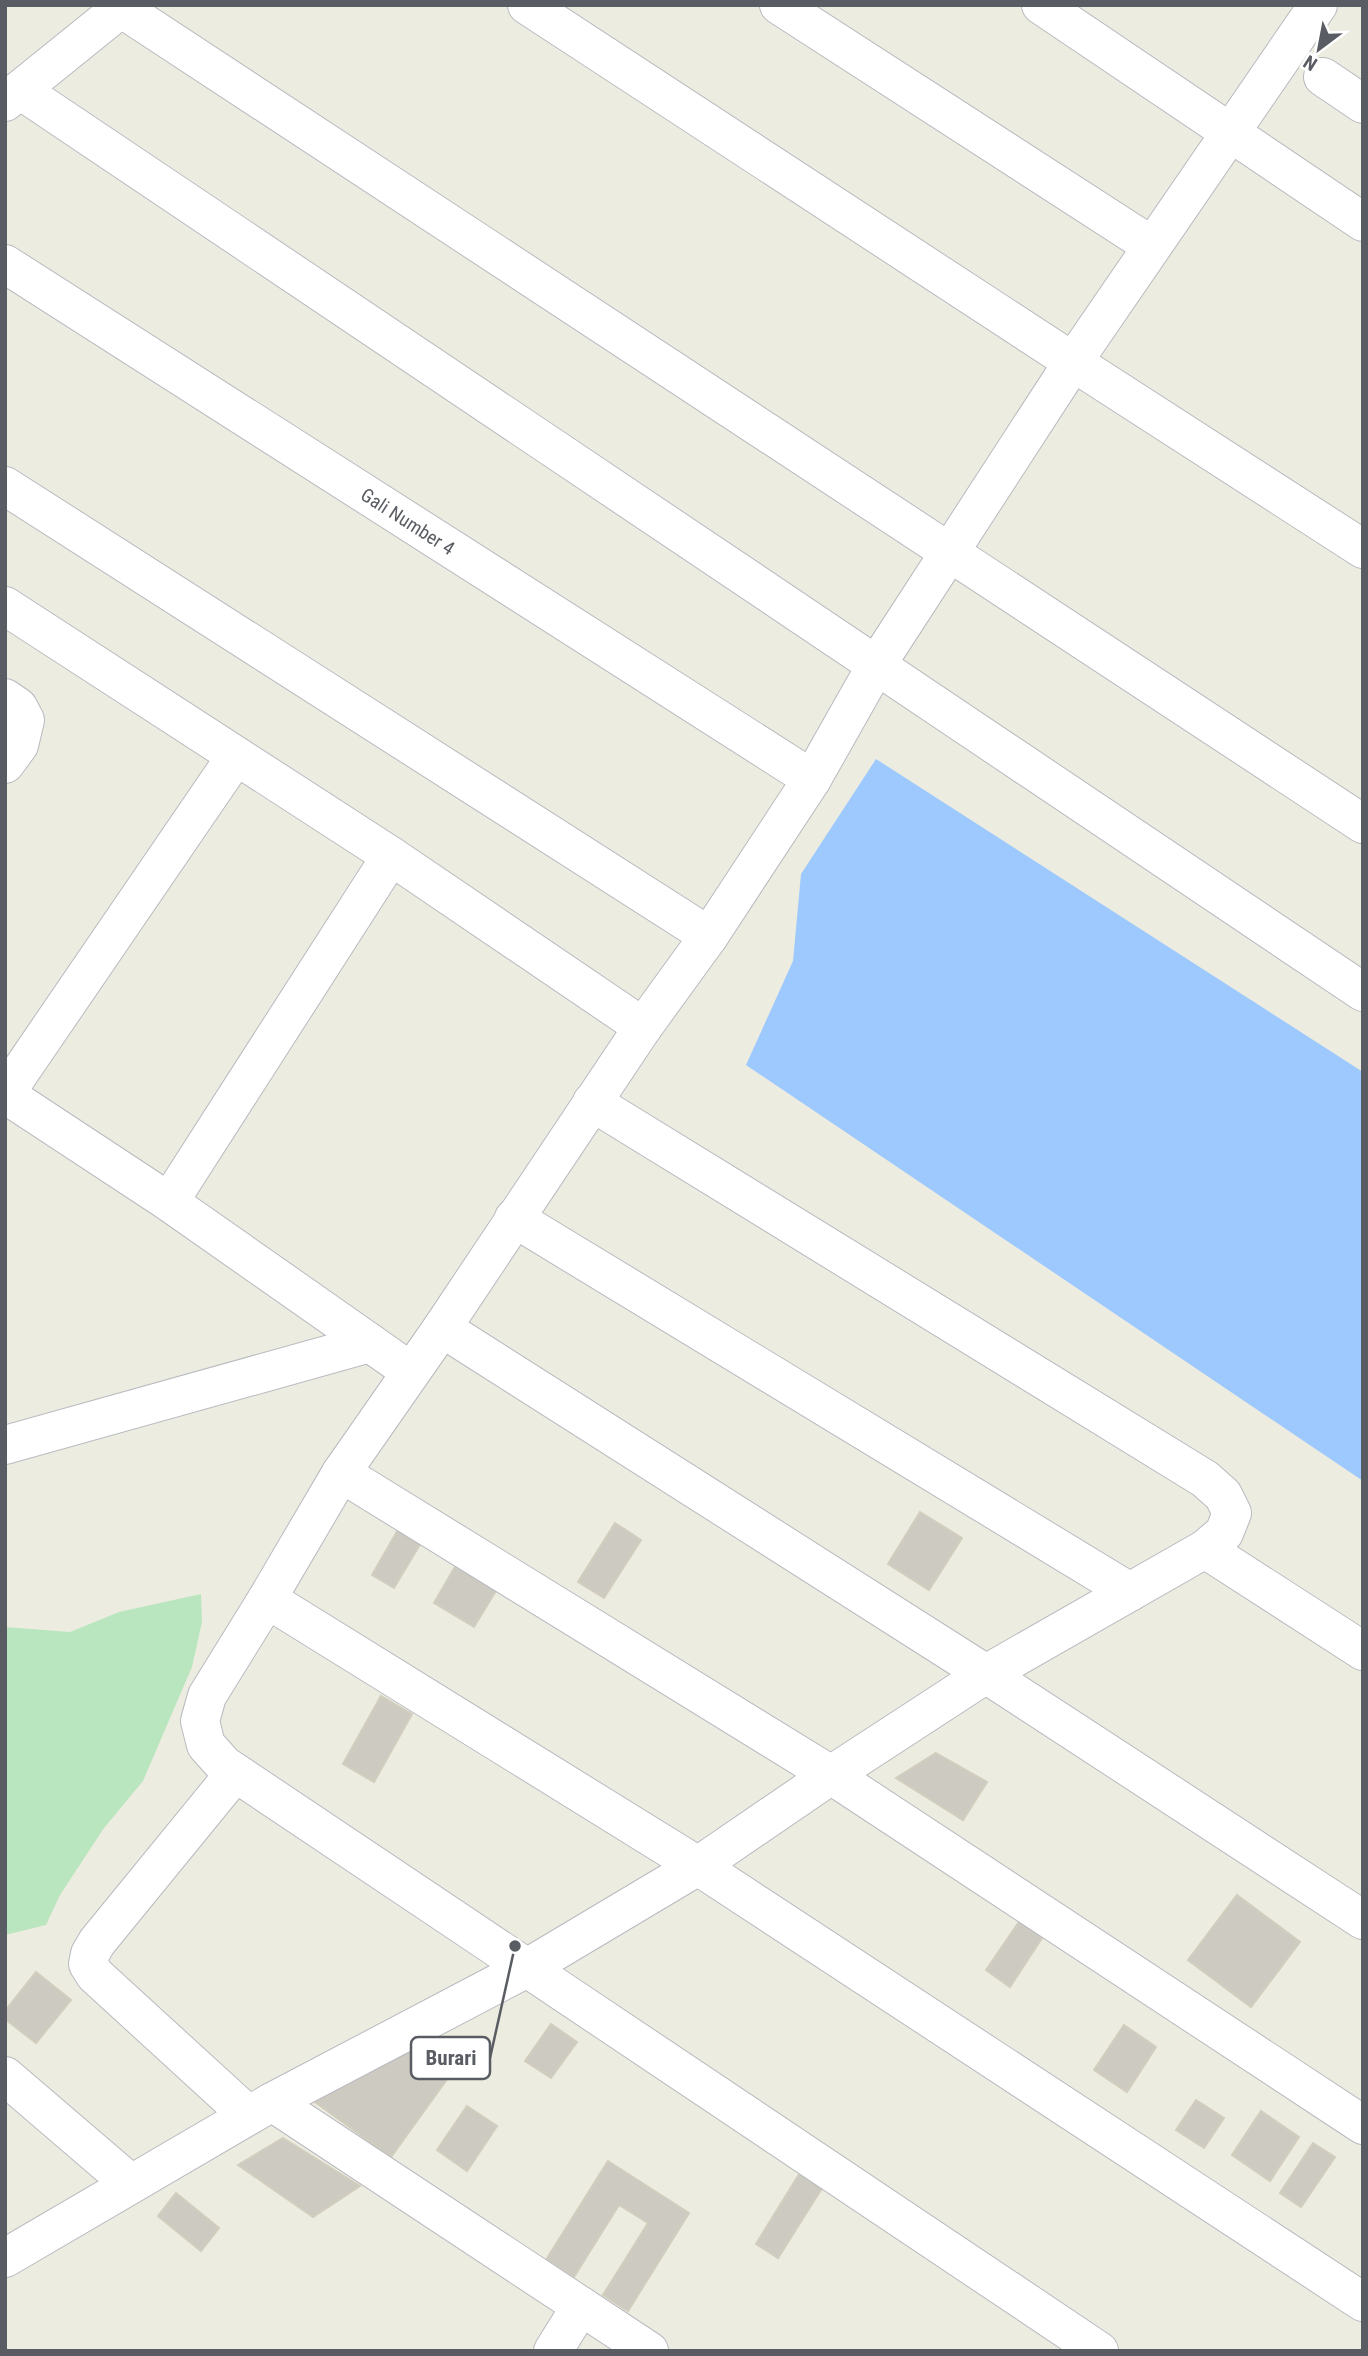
<svg xmlns="http://www.w3.org/2000/svg" width="1368" height="2356" font-family="'Roboto Condensed',sans-serif">
  <rect width="100%" height="100%" fill="#edece0"/>
  <path fill="#bae6bf" d="M201 1594 202 1622 192 1667 143 1781 104 1828 60 1895 46 1925 5 1935V1627L70 1632 119 1612Z"/>
  <path fill="#9ec9ff" d="M876 759 1363 1072V1481L746 1065 793 961 801 874Z"/>
  <g fill="#cdcac1" stroke="#d2cebe" stroke-width="2">
    <path d="M920 1512 962 1538 929 1590 888 1564Z"/>
    <path d="M615 1523 641 1540 604 1598 578 1582Z"/>
    <path d="M399 1528 422 1541 394 1588 372 1575Z"/>
    <path d="M456 1565 497 1589 474 1627 434 1603Z"/>
    <path d="M381 1696 412 1714 374 1782 343 1764Z"/>
    <path d="M936 1753 987 1782 963 1820 896 1778Z"/>
    <path d="M1237 1895 1300 1942 1251 2007 1188 1960Z"/>
    <path d="M1021 1919 1044 1935 1010 1987 986 1970Z"/>
    <path d="M36 1972 71 2000 36 2043 5 2019V2011Z"/>
    <path d="M551 2024 577 2042 551 2078 525 2061Z"/>
    <path d="M1124 2025 1156 2047 1127 2092 1094 2070Z"/>
    <path d="M425 2034 458 2064 391 2157 315 2102Z"/>
    <path d="M1196 2100 1224 2118 1204 2148 1176 2130Z"/>
    <path d="M467 2106 497 2126 467 2171 437 2150Z"/>
    <path d="M1261 2111 1299 2137 1270 2181 1232 2155Z"/>
    <path d="M283 2138 360 2186 313 2217 238 2165Z"/>
    <path d="M1313 2143 1335 2157 1301 2207 1280 2193Z"/>
    <path d="M608 2161 689 2213 628 2311 603 2295 648 2223 619 2205 574 2277 546 2260Z"/>
    <path d="M801 2171 824 2185 778 2258 756 2244Z"/>
    <path d="M176 2193 219 2228 201 2251 158 2216Z"/>
  </g>
  <g fill="none" stroke-linecap="round" stroke-linejoin="round">
    <g stroke="#b8bac0" stroke-width="40">
      <g id="minor">
        <path d="M527 5 1073 362 1363 549"/>
        <path d="M779 5 1152 246"/>
        <path d="M1041 5 1363 222"/>
        <path d="M121 8 1363 824"/>
        <path d="M1323 77 1363 104"/>
        <path d="M20 90 1363 992"/>
        <path d="M5 102 125 5"/>
        <path id="s1" d="M5 264 812 779"/>
        <path d="M5 486 709 936"/>
        <path d="M5 606 391 856 643 1027"/>
        <path d="M5 698 18 707 25 720 19 745 5 764"/>
        <path d="M5 1094 169 1202 410 1371"/>
        <path d="M5 1094 236 756"/>
        <path d="M169 1202 391 856"/>
        <path d="M514 1218 1130 1592"/>
        <path d="M442 1328 986 1674 1363 1920"/>
        <path d="M5 1445 370 1343"/>
        <path d="M341 1473 831 1775 1363 2125"/>
        <path d="M1205 1549 1363 1651"/>
        <path d="M267 1599 698 1866 1363 2302"/>
        <path d="M235 1773 97 1942 90 1954 88 1964 95 1975 248 2115"/>
        <path d="M5 2076 131 2184"/>
        <path d="M272 2102 649 2351"/>
        <path d="M5 2258 272 2102 527 1968 698 1866 831 1775 986 1674 1205 1549 1224 1533 1232 1513 1223 1495 1205 1479 592 1102"/>
        <path d="M553 2351 581 2306"/>
        <path d="M1099 2351 224 1765 206 1745 200 1721 207 1696 267 1599 341 1473 442 1328 643 1027 709 936 812 779 877 664 1073 362 1318 5"/>
      </g>
    </g>
    <use href="#minor" stroke="#fff" stroke-width="38"/>
  </g>
  <g text-anchor="middle" stroke-width="5" stroke-linejoin="round" paint-order="stroke">
    <g font-size="19" fill="#595c62" stroke="#fff">
      <text dy="7" stroke="none"><textPath href="#s1" startOffset="478">Gali Number 4</textPath></text>
    </g>
  </g>
  <path fill="none" stroke="#595c62" stroke-width="2.5" d="M515 1946L490 2058"/>
  <circle fill="#595c62" stroke="#fff" stroke-width="2.5" cx="515" cy="1946" r="7"/>
  <rect fill="#fff" stroke="#595c62" stroke-width="2.5" x="411" y="2037" width="79" height="42" rx="7"/>
  <g font-size="21" text-anchor="middle" font-weight="bold" fill="#595c62">
    <text x="451" y="2065">Burari</text>
  </g>
  <rect width="1368" height="2356" fill="none" stroke="#595c62" stroke-width="14"/>
  <g transform="translate(1319 49) rotate(212)" stroke="#ffffff" stroke-width="5" paint-order="stroke">
  <path d="M0-5L12 26L0 18L-12 26Z" fill="#595c62"/>
  <text y="-10" font-size="19" font-weight="bold" text-anchor="middle" fill="#595c62">N</text>
  </g>
</svg>
